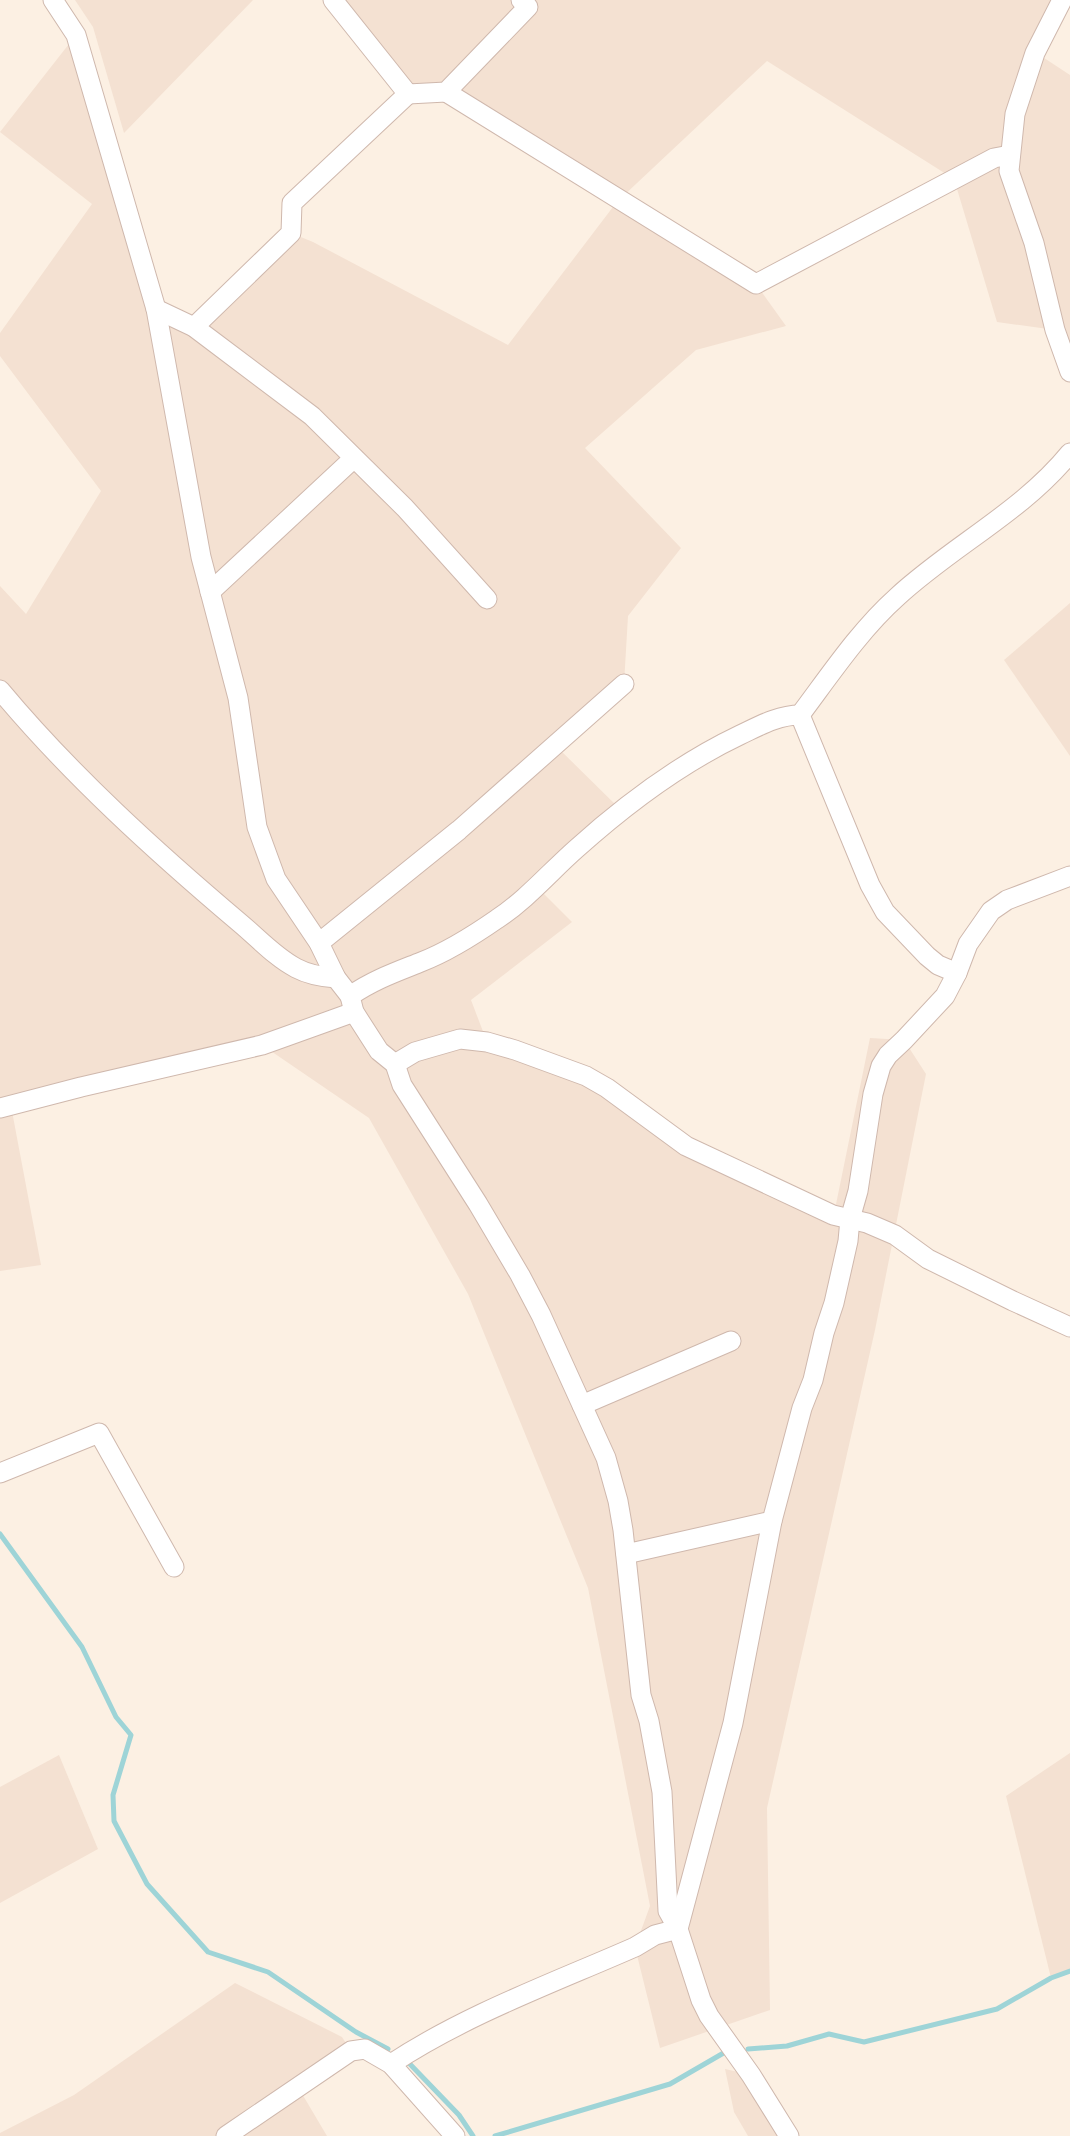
<svg xmlns="http://www.w3.org/2000/svg" width="1070" height="2136" font-family="Roboto,sans-serif">
  <rect width="100%" height="100%" fill="#fcf0e3"/>
  <g fill="#f4e1d2">
    <path d="M75 0H253L124 133 93 27Z"/>
    <path d="M333 0H1062L1035 52 1070 75V372L1055 330 997 322 954 179 767 61 620 199 756 284 786 326 696 350 585 448 681 548 628 616 624 684 555 745 621 810 536 886 572 922 471 1000 487 1042 560 1067 666 1132 834 1214 870 1038 904 1040 926 1074 875 1330 767 1808 770 2010 660 2048 635 1947 650 1906 588 1588 468 1294 369 1118 262 1045 11 1106 41 1265 0 1271V586L26 614 101 491 0 356V333L92 204 0 132 76 35 156 309 194 327 291 233 313 242 508 345 619 199 446 92 408 94Z"/>
    <path d="M1070 603V756L1004 660Z"/>
    <path d="M1070 1753V1971L1051 1978 1006 1796Z"/>
    <path d="M59 1755 98 1849 0 1903V1787Z"/>
    <path d="M235 1983 342 2037 351 2051 298 2087 327 2136H0V2133L74 2095Z"/>
    <path d="M725 2069 751 2075 789 2136H748L734 2112Z"/>
  </g>
  <g fill="none" stroke-linecap="round" stroke-linejoin="round">
    <g stroke="#9ed4d7" stroke-width="5">
      <path d="M0 1534 82 1647 116 1717 131 1735 113 1795 114 1821 147 1884 208 1952 268 1972 356 2032 388 2049"/>
      <path d="M748 2049 787 2046 829 2034 864 2042 997 2009 1051 1978 1070 1971"/>
      <path d="M406 2060 459 2115 473 2136"/>
      <path d="M495 2136 670 2084 727 2051"/>
    </g>
    <g stroke="#cfb8ad" stroke-width="21">
      <g id="minor">
        <path d="M53 0 76 35 156 309 201 557 238 698 257 827 276 879 319 943 336 978 350 996"/>
        <path d="M1062 0 1035 53 1015 114 1009 171 1034 243 1055 330 1070 372"/>
        <path d="M446 92 756 284 994 158 1010 155"/>
        <path d="M408 94 446 92 528 7 521 0"/>
        <path d="M156 309 194 327 312 416 405 508 487 599"/>
        <path d="M194 327 291 233 292 203 408 94 333 0"/>
        <path d="M210 592 354 458"/>
        <path d="M0 690C70 774 156 852 240 923 258 938 275 957 296 968 309 975 322 977 336 978"/>
        <path d="M800 715C830 675 860 630 897 597 952 546 1022 512 1070 453"/>
        <path d="M319 943 459 830 624 684"/>
        <path d="M395 1064 415 1052 460 1039 487 1042 515 1050 586 1076 607 1088 686 1146 833 1215 867 1223 895 1235 928 1259 1013 1301 1070 1327"/>
        <path d="M0 1108 81 1087 262 1045 354 1012"/>
        <path d="M582 1405 731 1341"/>
        <path d="M0 1473 99 1433 174 1567"/>
        <path d="M626 1554 772 1521"/>
        <path d="M678 1929 733 1723 772 1521 802 1408 813 1380 824 1333 834 1303 848 1241 850 1219 858 1191 873 1094 881 1066 888 1055 904 1040 945 996 957 973"/>
        <path d="M391 2064C465 2015 553 1983 635 1947L655 1935 678 1929"/>
        <path d="M226 2136 351 2051 365 2049 391 2064 455 2136"/>
        <path d="M789 2136 751 2075 709 2016 701 2000 678 1929 668 1911 662 1792 649 1721 641 1695 623 1530 618 1501 606 1458 541 1315 520 1275 478 1204 402 1085 395 1064 379 1051 354 1012 350 996C373 980 396 972 421 962 447 952 474 935 497 919 526 900 550 872 576 849 626 804 679 764 740 735 759 726 778 715 800 715L870 885 885 912 927 956 938 965 957 973 968 944 991 911 1007 900 1070 876"/>
      </g>
    </g>
    <use href="#minor" stroke="#fff" stroke-width="19"/>
  </g>
</svg>
